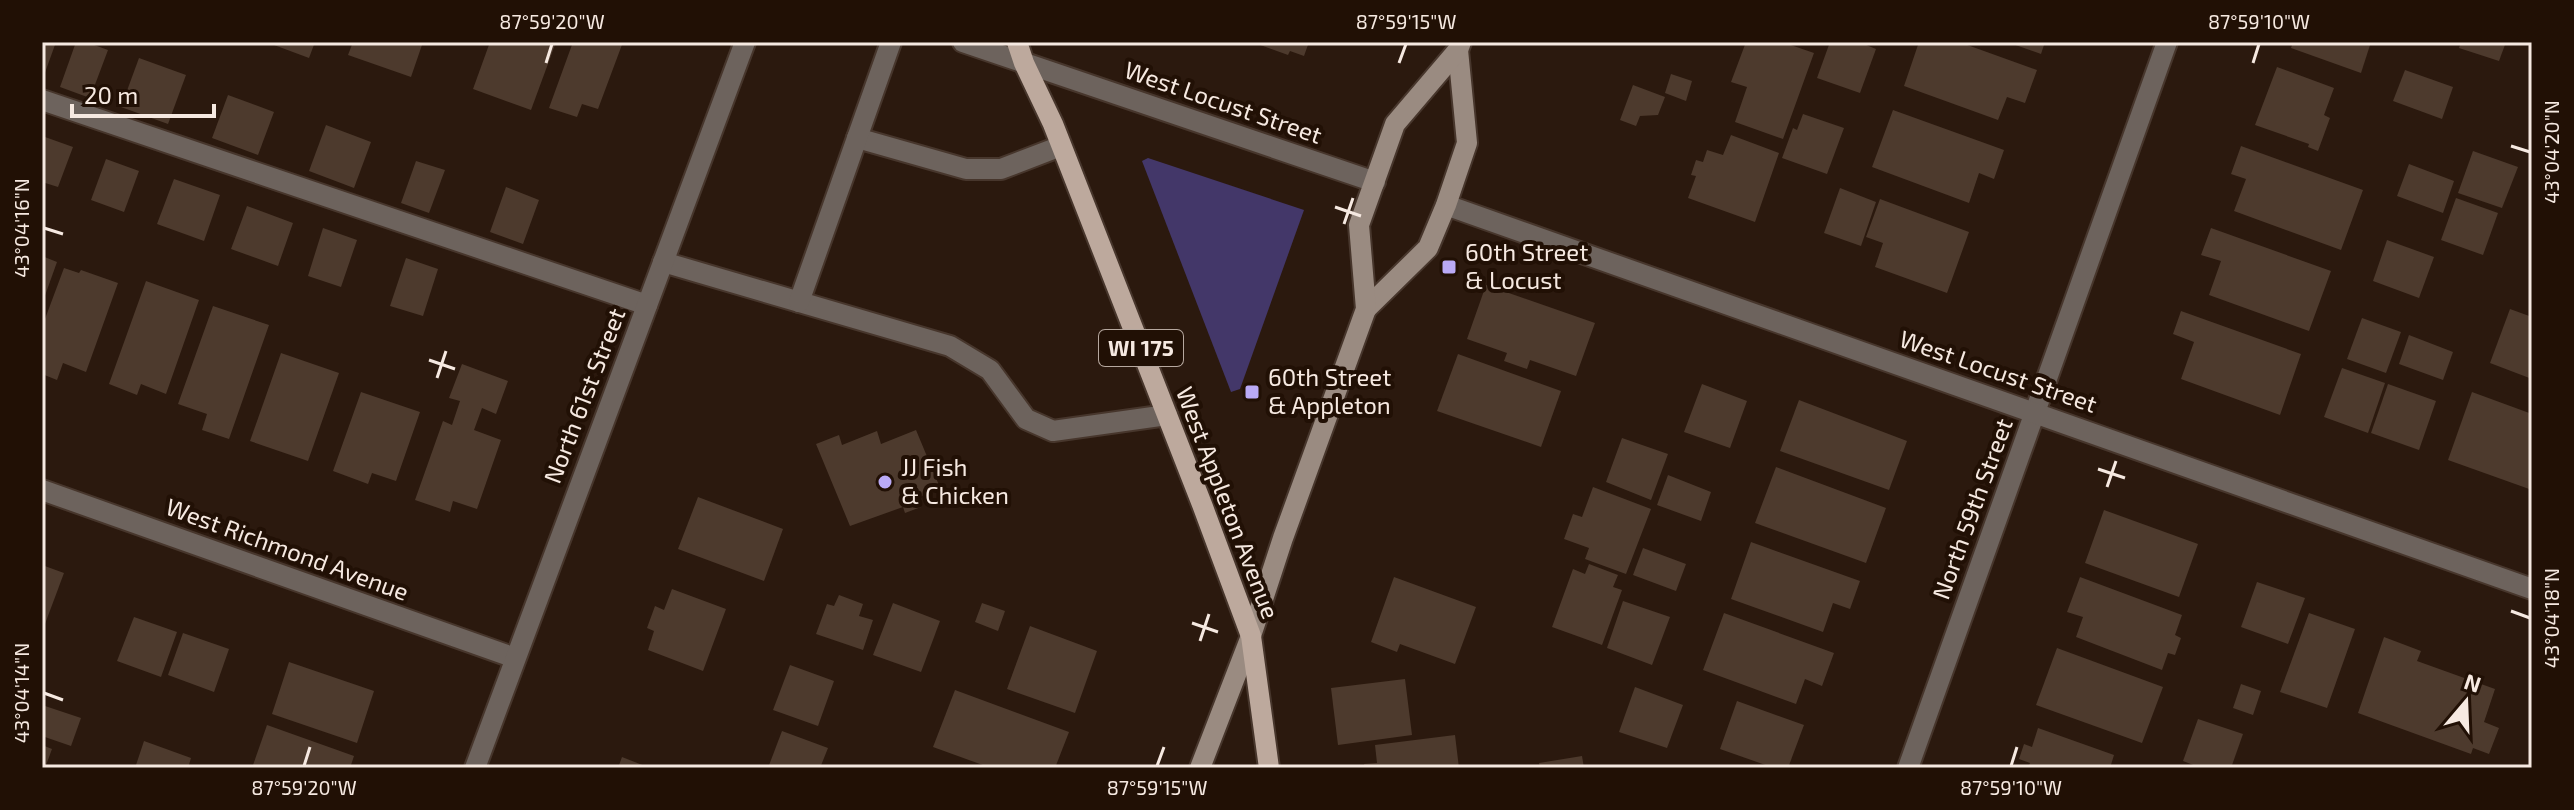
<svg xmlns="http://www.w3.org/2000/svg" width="2574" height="810" font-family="'Exo 2',sans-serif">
  <rect width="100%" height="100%" fill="#2b190e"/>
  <path fill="#433769" d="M1148 158 1304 210 1240 389 1231 392 1142 161Z"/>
  <g fill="#4d3a2d">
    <path d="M42 42H56L42 81Z"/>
    <path d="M76 42H86L108 50 90 98 60 87Z"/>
    <path d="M266 42H315L309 58Z"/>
    <path d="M353 42H423L411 77 348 55Z"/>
    <path d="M490 42H556L531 110 473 89Z"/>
    <path d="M573 42H623L598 109 582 104 577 117 549 108Z"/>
    <path d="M1252 42H1309L1304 56 1290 51 1288 55Z"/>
    <path d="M1746 42H1782L1814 53 1783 139 1735 122 1747 87 1731 82Z"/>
    <path d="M1830 42H1859L1876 49 1860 93 1817 78Z"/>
    <path d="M1919 42H1959L2037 70 2025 103 2007 97 1998 120 1904 86Z"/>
    <path d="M2007 42H2045L2041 54Z"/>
    <path d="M2293 42H2371L2361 73 2291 48Z"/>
    <path d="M2461 42H2506L2499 61 2459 48Z"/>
    <path d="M139 58 186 75 168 124 121 107Z"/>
    <path d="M2277 67 2334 88 2324 115 2330 118 2318 151 2308 147 2309 144 2255 125Z"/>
    <path d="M2405 70 2453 87 2442 119 2393 101Z"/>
    <path d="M1671 74 1692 81 1686 101 1665 93Z"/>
    <path d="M1633 85 1665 97 1658 115 1640 116 1636 126 1620 120Z"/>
    <path d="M228 95 274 112 258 155 212 138Z"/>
    <path d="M1893 110 2004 150 1994 179 1979 173 1969 203 1872 167Z"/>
    <path d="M1803 114 1844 128 1827 174 1782 158 1793 128 1797 130Z"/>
    <path d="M326 125 371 142 354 188 309 171Z"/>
    <path d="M1731 135 1779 153 1755 222 1688 198 1696 176 1691 175 1696 160 1703 162 1707 150 1723 155Z"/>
    <path d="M45 137 73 147 58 187 42 182V146Z"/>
    <path d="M2241 146 2363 190 2341 250 2234 211 2246 179 2231 174Z"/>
    <path d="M2473 151 2518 167 2502 208 2458 193Z"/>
    <path d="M106 159 139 171 124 212 91 200Z"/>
    <path d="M416 161 445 170 429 213 401 203Z"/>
    <path d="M2409 164 2454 181 2443 213 2397 196Z"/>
    <path d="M174 179 220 195 204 241 157 224Z"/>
    <path d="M506 187 539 200 523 244 490 232Z"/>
    <path d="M1840 188 1876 202 1861 246 1824 233Z"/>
    <path d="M2456 198 2498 213 2483 255 2441 240Z"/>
    <path d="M1880 199 1969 232 1947 293 1875 267 1883 243 1866 237Z"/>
    <path d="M247 206 293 223 278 266 231 249Z"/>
    <path d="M323 228 357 240 341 287 308 276Z"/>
    <path d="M2211 228 2331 271 2309 331 2209 295 2221 261 2201 255Z"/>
    <path d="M2387 240 2434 257 2419 298 2373 281Z"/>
    <path d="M42 256 57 262 42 304Z"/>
    <path d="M406 258 438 269 423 316 390 306Z"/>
    <path d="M64 268 79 273 81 270 118 283 86 372 63 363 57 380 42 374V327Z"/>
    <path d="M146 281 199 300 166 394 141 384 137 395 109 384Z"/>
    <path d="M1486 285 1595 323 1576 376 1530 360 1527 369 1504 361 1507 353 1467 339Z"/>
    <path d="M213 306 269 325 229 439 202 430 207 414 178 404Z"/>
    <path d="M2510 309 2532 317V379L2490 363Z"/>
    <path d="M2181 311 2301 354 2280 415 2181 379 2194 342 2173 334Z"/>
    <path d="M2362 318 2401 332 2386 373 2347 359Z"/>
    <path d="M2409 335 2453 352 2443 380 2399 364Z"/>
    <path d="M281 353 339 373 308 461 250 441Z"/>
    <path d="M1458 354 1561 391 1541 447 1437 411Z"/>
    <path d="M462 364 508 381 496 414 482 408 474 430 501 440 477 509 453 501 450 512 415 500 443 421 452 425 460 401 449 398Z"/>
    <path d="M2342 368 2385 383 2368 433 2324 417Z"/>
    <path d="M1702 384 1747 401 1730 448 1684 432Z"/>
    <path d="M2388 384 2436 401 2419 450 2371 433Z"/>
    <path d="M361 392 420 412 396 481 372 473 368 484 333 471Z"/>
    <path d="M2472 392 2532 414V490L2448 460Z"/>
    <path d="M1799 400 1907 441 1889 490 1780 451Z"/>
    <path d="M916 430 941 490 919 497 921 507 905 513 903 507 850 526 816 444 839 435 842 445 877 431 881 444Z"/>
    <path d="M1622 438 1668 454 1651 500 1606 482Z"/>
    <path d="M1776 467 1886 508 1866 563 1755 523Z"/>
    <path d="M1668 475 1711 492 1701 521 1657 505Z"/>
    <path d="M1593 487 1651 509 1626 574 1585 559 1589 548 1564 539 1573 514 1582 517Z"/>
    <path d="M698 497 783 529 764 581 678 549Z"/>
    <path d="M2104 510 2198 544 2179 597 2085 563Z"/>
    <path d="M1751 542 1860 581 1850 609 1833 603 1823 632 1731 599Z"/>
    <path d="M1643 548 1686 564 1676 591 1633 575Z"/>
    <path d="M1589 564 1618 575 1613 587 1622 590 1602 645 1552 627 1573 569 1585 574Z"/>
    <path d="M42 565 64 573 42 632Z"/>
    <path d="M1394 577 1476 607 1455 664 1400 644 1397 652 1371 642Z"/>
    <path d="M2080 577 2182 615 2175 635 2181 638 2175 655 2168 653 2162 670 2076 637 2083 617 2067 612Z"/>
    <path d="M2257 582 2305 598 2288 644 2241 627Z"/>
    <path d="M672 589 726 609 703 671 648 650 654 631 647 628 655 606 664 610Z"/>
    <path d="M839 595 863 604 859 616 873 620 863 650 816 634 827 604 834 606Z"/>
    <path d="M1623 601 1670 617 1652 665 1607 648Z"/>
    <path d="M893 603 940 621 921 672 873 655Z"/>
    <path d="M982 603 1005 611 998 631 975 622Z"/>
    <path d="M1724 613 1834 653 1822 686 1805 679 1796 704 1703 670Z"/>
    <path d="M2309 613 2355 629 2327 708 2280 692Z"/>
    <path d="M134 617 177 632 161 677 117 661Z"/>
    <path d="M1030 626 1097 651 1075 713 1007 689Z"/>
    <path d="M183 633 229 649 214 692 168 675Z"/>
    <path d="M2384 637 2421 651 2417 661 2495 689 2484 722 2499 728 2489 754 2473 748 2471 754 2358 713Z"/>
    <path d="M2057 648 2163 687 2142 743 2036 705Z"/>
    <path d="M289 662 374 691 357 743 272 714Z"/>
    <path d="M790 665 834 681 818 726 773 710Z"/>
    <path d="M1405 679 1412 735 1338 745 1331 688Z"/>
    <path d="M2241 684 2261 691 2253 715 2233 708Z"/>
    <path d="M1635 687 1683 705 1667 748 1619 732Z"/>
    <path d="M955 690 1069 732 1055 768H991L933 747Z"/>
    <path d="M1737 701 1804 725 1788 768H1774L1720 749Z"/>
    <path d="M42 705 81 718 71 746 42 736Z"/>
    <path d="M2198 719 2243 734 2231 768H2201L2183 761Z"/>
    <path d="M267 725 354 756 350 768H252Z"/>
    <path d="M2038 728 2114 755 2110 768H2028L2030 763 2019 759 2024 744 2032 747Z"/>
    <path d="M782 731 828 748 820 768H768Z"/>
    <path d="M1455 735 1459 768H1365L1364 764 1377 763 1375 745Z"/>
    <path d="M144 741 191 758 188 768H135Z"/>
    <path d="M42 745 52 749 45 768H42Z"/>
    <path d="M1582 756 1584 768H1540L1539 763Z"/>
    <path d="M622 757 650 768H618Z"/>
  </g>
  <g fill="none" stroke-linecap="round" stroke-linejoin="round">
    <g stroke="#47362c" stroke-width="24">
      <g id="service">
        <path d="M42 100 647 305"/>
        <path d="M857 138 966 169H1001L1061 146"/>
        <path d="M663 262 950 346 990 370 1026 419 1053 431 1167 415"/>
        <path d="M799 302 891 42"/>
      </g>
    </g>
    <g stroke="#47362c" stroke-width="24">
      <g id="minor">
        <path d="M963 42 1375 182"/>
        <path d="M42 490 515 658"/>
        <path d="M475 768 745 42"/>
        <path d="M1908 768 2167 42"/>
      </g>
    </g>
    <g stroke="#47362c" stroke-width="24">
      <path id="tertiary" d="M1446 205 2532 589"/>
    </g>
    <g stroke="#47362c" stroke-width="24">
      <g id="secondary">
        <path d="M1366 309 1428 248 1446 205 1467 143 1458 50"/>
        <path d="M1200 768 1251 636 1283 538 1366 309 1359 225 1395 124 1458 50 1461 42"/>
      </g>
    </g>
    <g stroke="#47362c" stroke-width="24">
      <path id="primary" d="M1017 42 1024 63 1053 124 1203 507 1251 636 1269 768"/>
    </g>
    <use href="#service" stroke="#6d635d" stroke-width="20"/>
    <use href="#minor" stroke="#6d635d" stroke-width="20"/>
    <use href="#tertiary" stroke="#6d635d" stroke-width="20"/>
    <use href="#secondary" stroke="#9a8b81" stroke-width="20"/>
    <use href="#primary" stroke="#bda99d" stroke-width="20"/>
  </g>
  <path fill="none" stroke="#f6e9e1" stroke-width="3" d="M546 63 552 44M1399 63 1406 44M2253 63 2259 44M2511 146 2530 152M1335 207 1361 216M1344 224 1353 198M44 228 63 234M429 360 455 369M437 378 446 351M2098 469 2125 478M2107 487 2116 461M2511 611 2530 618M1192 623 1218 632M1200 641 1209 614M44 693 63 700M304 766 310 747M1157 766 1164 747M2011 766 2017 747"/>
  <g fill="#baaaf6" stroke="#211005" stroke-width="3">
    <rect x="1441" y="259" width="16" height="16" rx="4"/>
    <rect x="1244" y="384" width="16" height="16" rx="4"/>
    <circle cx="885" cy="482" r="8"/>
  </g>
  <g text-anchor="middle" stroke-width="8" stroke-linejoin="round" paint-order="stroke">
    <rect fill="#211005" stroke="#b6a89f" stroke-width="2" x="1099" y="330" width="84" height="36" rx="6"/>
    <g font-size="22" font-weight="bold" fill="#f6e9e1">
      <text x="1141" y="356">WI 175</text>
    </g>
    <g font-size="24" fill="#f6e9e1" stroke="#211005">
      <text transform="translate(1223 103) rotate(19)" y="8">West Locust Street</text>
      <text transform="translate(1998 372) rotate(19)" y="8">West Locust Street</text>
      <text transform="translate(585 396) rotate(-69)" y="8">North 61st Street</text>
      <text transform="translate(1227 503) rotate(69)" y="8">West Appleton Avenue</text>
      <text transform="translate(1973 509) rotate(-70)" y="8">North 59th Street</text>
      <text transform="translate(287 550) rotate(20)" y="8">West Richmond Avenue</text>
    </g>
    <g font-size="24" fill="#f6e9e1" stroke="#211005" text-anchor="start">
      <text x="1465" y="261">60th Street<tspan x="1465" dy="28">&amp; Locust</tspan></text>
      <text x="1268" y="386">60th Street<tspan x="1268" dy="28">&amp; Appleton</tspan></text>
      <text x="901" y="476">JJ Fish<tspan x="901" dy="28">&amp; Chicken</tspan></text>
    </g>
  </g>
  <rect width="2574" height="810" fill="none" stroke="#211005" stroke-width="88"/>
  <g transform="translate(2466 702) rotate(19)" stroke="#211005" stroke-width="6" paint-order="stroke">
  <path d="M0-6L14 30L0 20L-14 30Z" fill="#f6e9e1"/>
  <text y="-12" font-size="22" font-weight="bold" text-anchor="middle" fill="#f6e9e1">N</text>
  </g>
  <path d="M72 104v12h142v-12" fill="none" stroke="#f6e9e1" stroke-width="4"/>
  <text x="84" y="104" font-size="24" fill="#f6e9e1" stroke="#211005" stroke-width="6" paint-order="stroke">20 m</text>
  <rect x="44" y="44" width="2486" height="722" fill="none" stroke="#f6e9e1" stroke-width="3"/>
  <g font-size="20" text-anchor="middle" fill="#f6e9e1">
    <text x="552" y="29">87°59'20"W</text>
    <text x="1406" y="29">87°59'15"W</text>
    <text x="2259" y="29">87°59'10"W</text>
    <text transform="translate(2552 152) rotate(-90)" y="7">43°04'20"N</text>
    <text transform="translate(22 228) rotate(-90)" y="7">43°04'16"N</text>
    <text transform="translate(2552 618) rotate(-90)" y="7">43°04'18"N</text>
    <text transform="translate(22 693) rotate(-90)" y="7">43°04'14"N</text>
    <text x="304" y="795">87°59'20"W</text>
    <text x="1157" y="795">87°59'15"W</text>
    <text x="2011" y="795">87°59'10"W</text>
  </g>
</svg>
